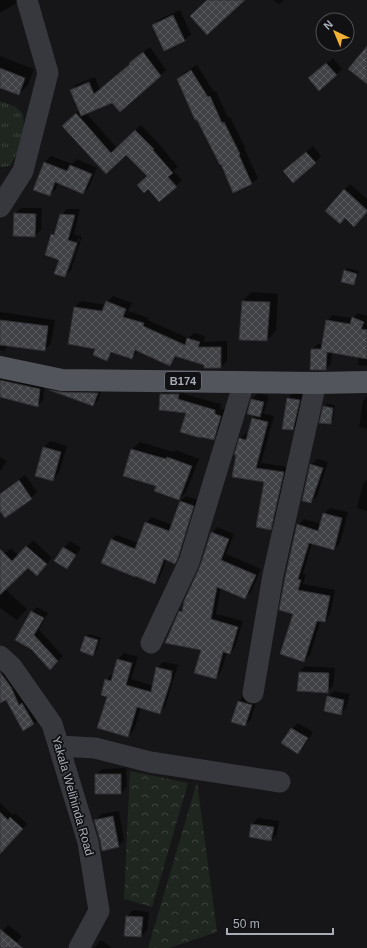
<svg xmlns="http://www.w3.org/2000/svg" width="367" height="948" font-family="Helvetica,sans-serif">
  <defs>
    <pattern id="grass-tufts" width="24" height="20" patternUnits="userSpaceOnUse"><rect width="24" height="20" fill="#1e261f"/><path d="M3 7l-1-3M5 7V3M7 7l1-3M15 17l-1-3M17 17v-4M19 17l1-3" fill="none" stroke="#3c433d"/></pattern>
    <pattern id="forest-crowns" width="20" height="18" patternUnits="userSpaceOnUse"><rect width="20" height="18" fill="#1e261f"/><path d="M2 6a3 3 0 1 1 6 0M12 15a3 3 0 1 1 6 0" fill="none" stroke="#3c433d"/></pattern>
    <pattern id="building-cross-hatch" width="8" height="8" patternUnits="userSpaceOnUse"><rect width="8" height="8" fill="#404145"/><path d="M0 0l8 8M0 8l8-8" fill="none" stroke="#595a5e"/></pattern>
  </defs>
  <rect width="100%" height="100%" fill="#161618"/>
  <path fill="url(#grass-tufts)" d="M0 101 16 107 23 114 25 139 10 166 0 167Z"/>
  <g fill="url(#forest-crowns)">
    <path d="M130 771 188 783 152 907 124 899Z"/>
    <path d="M197 782 217 932 169 948H148Z"/>
  </g>
  <g fill="#0007" fill-rule="evenodd">
    <path d="M0 0H19L15 4 0 13Z"/>
    <path d="M273 0H284L279 4Z"/>
    <path d="M180 10 191 34 185 40 154 25 160 19Z"/>
    <path d="M150 47 166 70 160 76 113 102 86 113 117 148 141 125 158 143 178 167 173 171 182 180 160 201 148 176 126 154 106 172 69 120 79 110 71 90 77 84 95 77 100 90 131 64 130 63 136 57Z"/>
    <path d="M0 56 34 69 28 85 19 94 0 87Z"/>
    <path d="M333 58 342 69 336 75 316 72Z"/>
    <path d="M197 65 214 92 216 91 228 118 230 117 245 147 244 148 258 178 252 183 234 191 221 163 178 79 184 73Z"/>
    <path d="M313 146 321 156 315 162 291 165Z"/>
    <path d="M51 156 72 164 77 159 97 168 89 187 83 193 58 182 56 189 50 195 45 162Z"/>
    <path d="M350 184 367 199V211L344 190Z"/>
    <path d="M21 208H42L41 230 35 236 14 235 15 214Z"/>
    <path d="M67 209H80L74 234 82 237 71 270 65 276 52 235 57 231 61 215ZM78 238H80L69 270H67Z"/>
    <path d="M347 268 359 271 356 281 354 284 345 271Z"/>
    <path d="M251 292 278 294 276 331 267 340 240 339 243 301Z"/>
    <path d="M113 296 132 303 128 311 149 318 148 320 188 338 194 333 205 336 204 342 227 341V361L221 367H205V364L177 355 175 359 169 365 138 351 132 358 113 352 107 360 97 348 69 344 75 307 81 301 106 305 107 302Z"/>
    <path d="M0 312 55 320 51 343 45 349 9 345 4 351 0 350Z"/>
    <path d="M358 313 367 316 366 324H367V366L358 365 359 356 332 352 331 364 325 369 312 349 318 344H323L327 321 332 315 353 318Z"/>
    <path d="M0 372 45 383 43 400 37 406 0 396Z"/>
    <path d="M55 386 102 389 98 400 93 405 51 390Z"/>
    <path d="M167 388H184V394L221 404 220 409 226 410 219 433 213 439 187 412 161 394Z"/>
    <path d="M294 392 305 394 299 423 293 429 288 398Z"/>
    <path d="M258 393 269 396 265 410 262 413 274 416 261 463 289 467 277 522 271 528 265 481 233 476 240 439 246 433H249L253 418 256 415 252 399Z"/>
    <path d="M367 397V429L359 427 363 401Z"/>
    <path d="M327 404 335 405 333 420 330 423 324 407Z"/>
    <path d="M50 441 67 446 59 473 53 479 44 447Z"/>
    <path d="M140 442 174 452 176 450 199 459 186 492 179 499 158 485 132 449Z"/>
    <path d="M0 457 7 461 0 471Z"/>
    <path d="M317 459 328 462 317 496 311 502V465Z"/>
    <path d="M25 475 37 492 31 498 0 510V493Z"/>
    <path d="M367 480V511L357 508 363 484Z"/>
    <path d="M186 496 198 500 180 558 175 563 167 559 160 577 155 582 111 540 117 535 138 543 146 523 152 517 172 525 180 501Z"/>
    <path d="M330 508 348 512 340 543 334 549 312 543 303 574H306L303 584 335 590 330 615 325 621 321 620 310 655 304 661 294 613 298 525 304 519 321 524 324 514Z"/>
    <path d="M217 527 234 534 226 554 261 569 251 592 245 598 221 587 216 614 243 621 235 647 230 653 227 652 221 672 215 678 202 650 180 612 184 608 201 566 212 533Z"/>
    <path d="M33 540 52 558 43 568 28 566 5 589 27 609 17 620 0 608V558L11 548 19 556Z"/>
    <path d="M70 541 81 548 72 562 67 568 56 561 64 547Z"/>
    <path d="M37 607 48 613 39 630 63 656 50 668 32 648 16 640 32 612Z"/>
    <path d="M89 634 101 638 96 652 93 655 86 636Z"/>
    <path d="M124 653 138 657 131 679 153 686 157 668 163 662 178 665 165 707 159 713 141 707 134 730 128 736 108 696 106 680 112 674H114L118 659Z"/>
    <path d="M305 666 335 668 333 686 327 692 298 690 299 672Z"/>
    <path d="M12 668 42 716 34 724 6 699 0 701V673Z"/>
    <path d="M334 691 350 694 346 708 340 714 328 697Z"/>
    <path d="M245 695 257 699 251 719 245 725 233 722 239 701Z"/>
    <path d="M298 723 313 732 304 747 298 753 292 729Z"/>
    <path d="M126 768 127 787 121 793 96 775 102 769Z"/>
    <path d="M0 803 13 815 15 813 27 824 10 843 0 844Z"/>
    <path d="M119 811 124 840 119 846 96 820 102 814Z"/>
    <path d="M258 818 279 821 277 834 271 840 250 836 252 824Z"/>
    <path d="M133 910 149 912 147 930 141 936 127 916Z"/>
    <path d="M8 925 22 936 12 948H0V934Z"/>
    <path d="M101 940 111 947V948H94Z"/>
  </g>
  <g fill="url(#building-cross-hatch)" stroke="#303034">
    <path d="M207 0H245L207 35 190 16Z"/>
    <path d="M173 15 185 41 164 51 152 25Z"/>
    <path d="M367 46V84L348 69Z"/>
    <path d="M143 52 161 76 120 112 112 103 81 116 70 90 89 82 94 94 130 64 129 63Z"/>
    <path d="M326 63 337 75 319 91 308 78Z"/>
    <path d="M0 68 25 78 19 95 0 88Z"/>
    <path d="M191 70 208 97 210 96 222 123 224 122 240 154 239 155 252 184 233 193 221 164 220 165 197 120H195L177 79Z"/>
    <path d="M76 113 111 153 135 130 154 149 153 150 173 173 168 177 177 187 159 202 148 189 144 193 137 185 147 176 126 155 106 174 62 126Z"/>
    <path d="M306 152 316 163 293 183 283 171Z"/>
    <path d="M44 162 67 171 70 165 92 174 83 194 55 182 50 196 33 190Z"/>
    <path d="M344 189 367 210V212L354 227 345 218 340 224 325 211Z"/>
    <path d="M14 213 36 214 35 237 13 236Z"/>
    <path d="M60 214 75 215 68 240 77 243 65 277 54 274 59 260 45 255 51 234 54 235Z"/>
    <path d="M344 270 357 274 354 285 341 282Z"/>
    <path d="M106 301 126 309 123 317 144 323 143 326 185 345 187 338 200 342 198 347H221V368H204V365L175 356 170 366 135 350 132 359 111 352 107 361 93 355 95 349 68 344 74 307 102 311Z"/>
    <path d="M242 301 270 302 267 341 239 340Z"/>
    <path d="M352 317 364 322 361 329 367 330V359L327 352 326 370H310L311 349H321L326 320 350 324Z"/>
    <path d="M0 320 48 326 45 351 0 345Z"/>
    <path d="M0 380 40 389 38 407 0 397Z"/>
    <path d="M49 390 62 392 98 393 93 406Z"/>
    <path d="M160 394H179L178 399 215 410V414L221 416 214 440 201 437V438L180 432 186 413 159 410Z"/>
    <path d="M287 398 300 400 293 430 282 429Z"/>
    <path d="M251 399 264 402 260 417 247 414Z"/>
    <path d="M323 406 333 408 331 424 319 423Z"/>
    <path d="M252 418 268 422 256 468 284 472 271 530 256 527 264 482 232 477 236 455H234L239 438 246 440Z"/>
    <path d="M43 447 61 452 53 481 35 476Z"/>
    <path d="M131 449 166 459 167 457 192 466 179 500 154 491 156 486 123 476Z"/>
    <path d="M310 464 323 468 311 503 302 501Z"/>
    <path d="M19 480 32 499 5 518 0 511V494Z"/>
    <path d="M180 501 194 506 178 558 175 564 164 559 155 584 135 576V577L101 563 111 539 135 549 145 522 169 531Z"/>
    <path d="M323 513 342 518 334 550 309 543 298 579 301 580 298 590 330 596 325 622 317 621 304 662 280 654 293 614 279 610 285 577 297 524 318 531Z"/>
    <path d="M211 532 229 539 221 560 256 575 245 599 217 587 211 619 238 627 230 654 223 652 216 679 194 673 201 650 165 643 179 611 182 612 184 601 200 566Z"/>
    <path d="M26 546 47 564 37 576 28 568 0 595V549L12 561Z"/>
    <path d="M63 547 76 555 67 569 54 561Z"/>
    <path d="M31 611 44 618 34 635 58 661 50 670 31 649 15 640Z"/>
    <path d="M85 636 98 640 93 656 80 651Z"/>
    <path d="M117 659 132 663 126 685 151 692 156 667 172 671 171 680 160 714 137 707 128 737 97 728 107 697 101 695 105 679 111 681Z"/>
    <path d="M0 672 11 687 19 705 22 703 34 724 23 731 6 700 0 703Z"/>
    <path d="M299 672 329 673 328 693 297 691Z"/>
    <path d="M327 696 344 700 341 715 324 711Z"/>
    <path d="M238 701 252 705 245 726 231 722Z"/>
    <path d="M291 728 308 738 298 754 281 743Z"/>
    <rect x="95" y="774" width="26" height="20"/>
    <path d="M0 812 8 820 10 817 23 829 0 854Z"/>
    <path d="M113 816 119 847 102 851 100 840 94 820Z"/>
    <path d="M251 824 274 827 271 841 249 837Z"/>
    <path d="M126 916 143 917 141 937 124 936Z"/>
    <path d="M0 929 23 948H0Z"/>
  </g>
  <g fill="none" stroke-linecap="round" stroke-linejoin="round">
    <g stroke="#37383d" stroke-width="21">
      <path d="M0 207 23 171 48 73 27 0"/>
      <path d="M151 643 189 562 244 382"/>
      <path d="M0 656 12 667 52 724 88 842 99 911 79 948"/>
      <path d="M253 693 273 575 316 383"/>
      <path d="M59 746 95 748 150 762 280 782"/>
    </g>
    <path stroke="#53555c" stroke-width="22" d="M0 367 62 380 316 383 367 382"/>
  </g>
  <g text-anchor="middle" stroke-width="3.5" stroke-linejoin="round" paint-order="stroke">
    <rect fill="#111113" stroke="#7b7e86" stroke-width="1" x="165" y="372" width="36" height="18" rx="3"/>
    <g font-size="11" font-weight="bold" fill="#a8adb8">
      <text x="183" y="385">B174</text>
    </g>
    <g font-size="12" fill="#a8adb8" stroke="#111113">
      <text transform="translate(73 796) rotate(74)" y="4">Yakala Welihinda Road</text>
    </g>
  </g>
  <g transform="translate(335 32) rotate(316)"><circle r="19" fill="#111113" stroke="#4d4f55"/>
  <path d="M0-3L7 15L0 10L-7 15Z" fill="#f2b134"/>
  <text y="-6" font-size="11" font-weight="bold" text-anchor="middle" fill="#a8adb8">N</text>
  </g>
  <path d="M227 928v6h106v-6" fill="none" stroke="#a8adb8" stroke-width="2"/>
  <text x="233" y="928" font-size="12" fill="#a8adb8" stroke="#111113" stroke-width="3" paint-order="stroke">50 m</text>
</svg>
